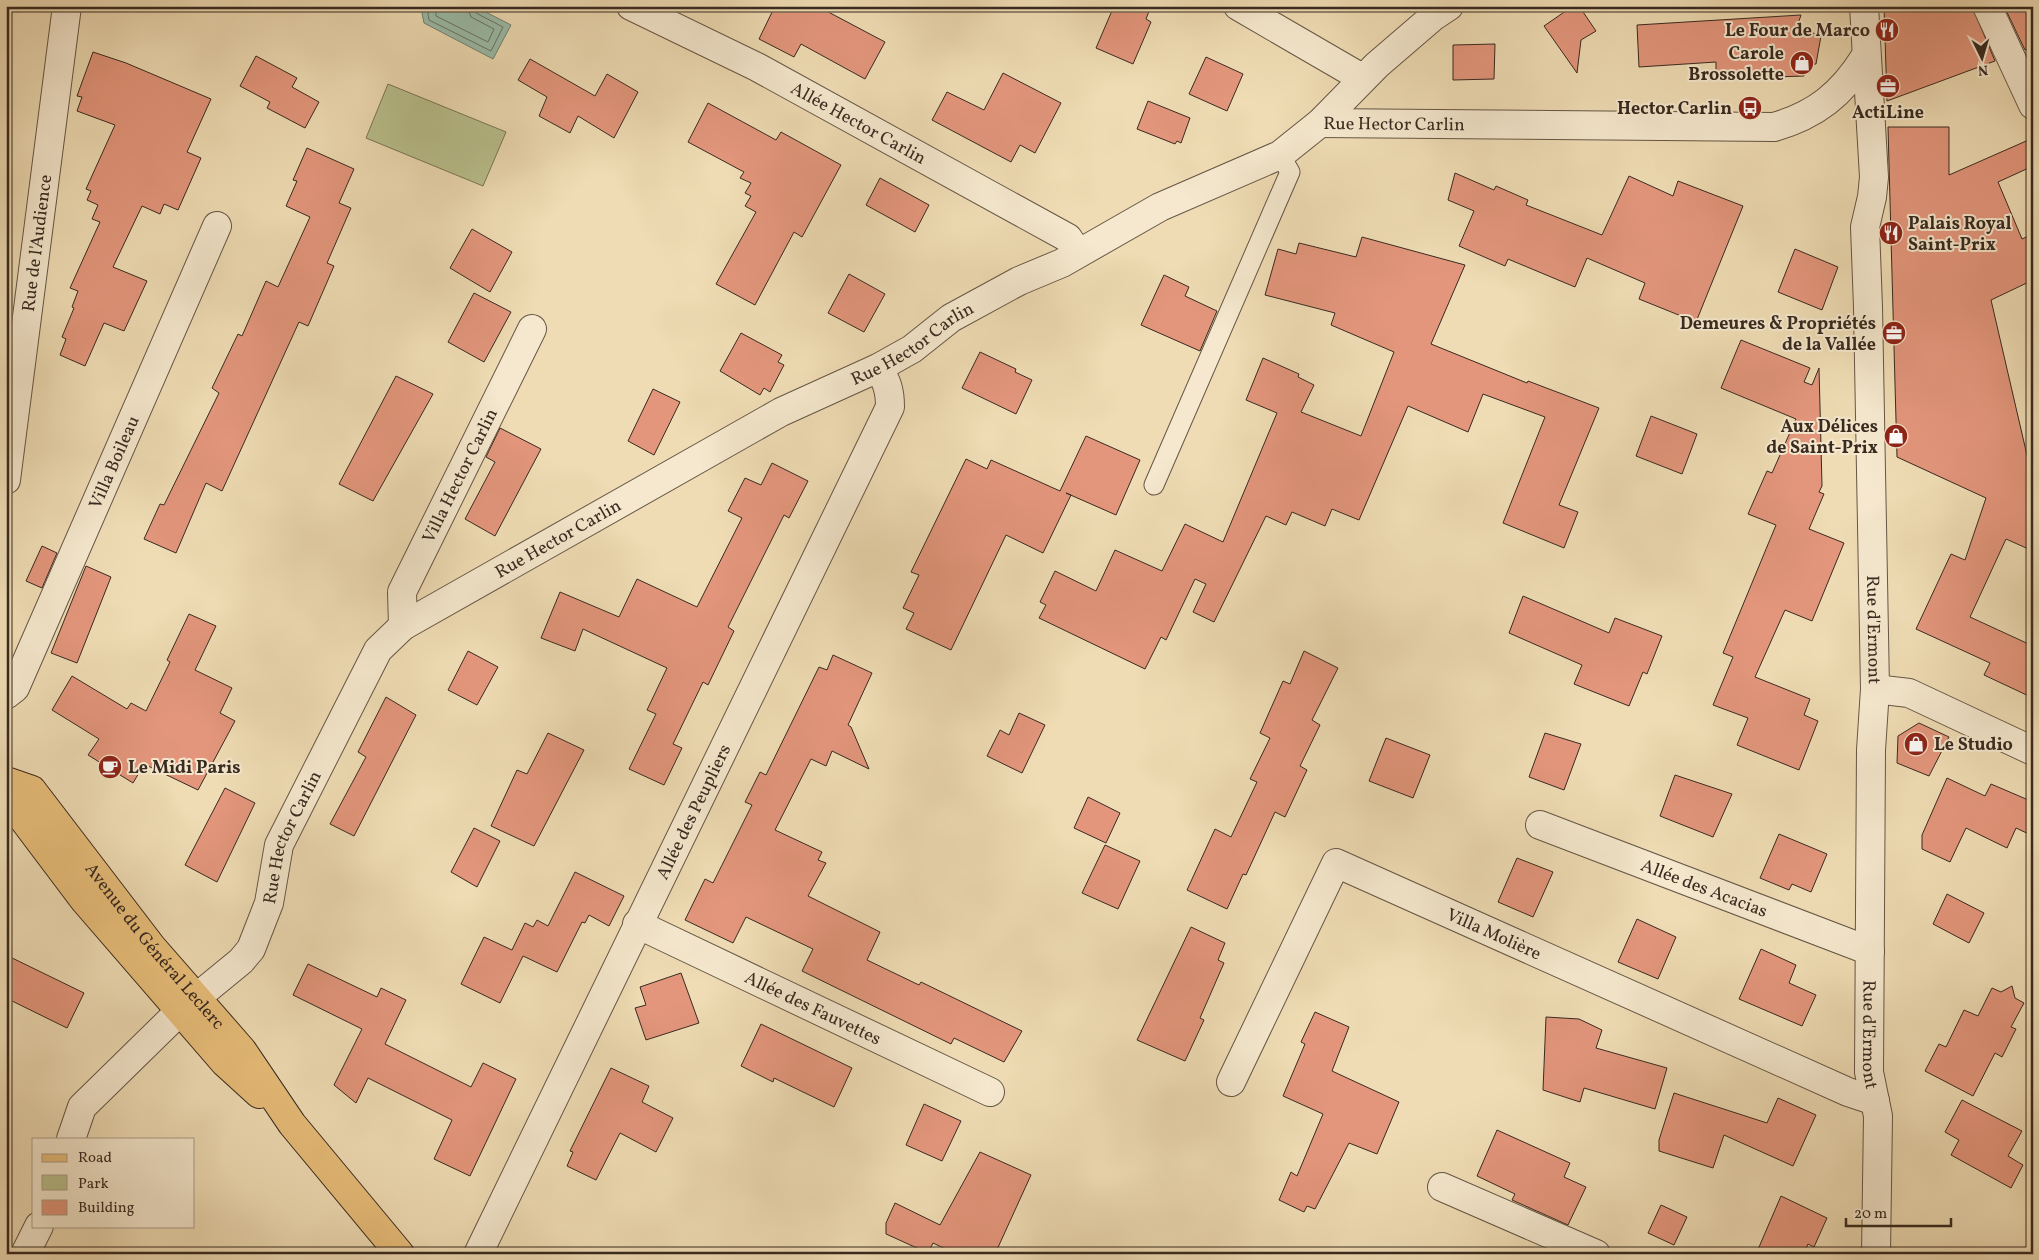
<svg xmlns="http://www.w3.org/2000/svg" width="2039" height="1260" font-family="Vollkorn,serif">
  <rect width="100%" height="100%" fill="#efdcb4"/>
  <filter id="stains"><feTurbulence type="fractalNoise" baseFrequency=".004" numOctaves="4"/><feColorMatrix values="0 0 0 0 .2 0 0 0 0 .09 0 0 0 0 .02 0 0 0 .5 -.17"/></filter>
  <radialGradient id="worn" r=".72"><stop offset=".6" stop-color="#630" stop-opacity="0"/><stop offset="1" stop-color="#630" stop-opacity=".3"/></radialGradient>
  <path fill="#b9c08d" stroke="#787556" d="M388 84 506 132 483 186 366 138Z"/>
  <path fill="#9abca9" stroke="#738272" d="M426 6H474L511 25 493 59 424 23 422 13Z"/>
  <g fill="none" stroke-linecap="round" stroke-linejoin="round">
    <g stroke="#697364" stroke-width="1">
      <path d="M430 6 428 14 429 20 491 51 503 27 476 13 474 6"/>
      <path d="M436 6V16L488 42 494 29 471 17 467 6"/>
    </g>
  </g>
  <g fill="#e3967c" stroke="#382a20">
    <path d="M775 6H817L885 42 865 79 801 44 794 57 759 39Z"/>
    <path d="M1114 6H1151L1146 19 1151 22 1133 64 1096 48Z"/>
    <path d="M1573 6H1579L1596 31 1581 40 1577 73 1544 26Z"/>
    <path d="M1884 6H1972L1995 61 1887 101Z"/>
    <path d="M2004 6H2033V47L2025 50Z"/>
    <path d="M1801 15 1797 27 1821 36 1816 64 1804 65V76L1716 79V62L1639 67 1637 25Z"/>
    <path d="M1495 44 1494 79 1453 80V45Z"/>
    <path d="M93 52 126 63 211 99 187 152 201 158 178 210 164 204 160 214 142 206 113 267 147 281 124 331 104 323 85 366 60 355 66 339 62 337 74 308 72 307 78 291 70 288 100 222 92 219 98 205 87 200 91 191 86 189 115 125 77 111 82 97 77 96Z"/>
    <path d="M256 56 297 78 292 87 319 102 305 128 267 108 270 102 240 86Z"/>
    <path d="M1206 57 1243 74 1227 111 1189 94Z"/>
    <path d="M530 59 595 96 607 74 638 92 614 138 578 116 570 133 539 116 547 97 518 80Z"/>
    <path d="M1003 73 1061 103 1035 153 1020 145 1011 162 932 120 947 92 984 110Z"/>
    <path d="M1148 101 1190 118 1181 143 1177 141 1175 144 1137 129Z"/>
    <path d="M708 103 776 140 781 132 841 165 802 237 794 232 755 305 716 284 756 212 745 206 751 196 745 193 751 183 740 178 744 172 688 142Z"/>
    <path d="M1888 127H1949V175L2033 138V166L1998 182 2022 239 2033 234V280L1991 300 2033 481V551L2006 539 1970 617 2033 646V698L1984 675 1990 663 1916 629 1951 554 1965 560 1986 498 1897 457Z"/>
    <path d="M307 148 354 169 339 203 351 208 327 263 334 266 308 326 299 322 222 491 206 483 176 553 144 539 160 504 164 505 219 393 212 388 238 334 242 336 266 281 278 287 310 217 286 206 297 181 293 180Z"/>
    <path d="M1455 173 1494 190 1496 186 1528 200 1526 205 1602 235 1629 176 1673 196 1678 181 1743 206 1696 322 1639 299 1645 283 1587 258 1575 287 1508 259 1505 266 1459 246 1474 211 1448 200Z"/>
    <path d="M880 178 929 205 915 232 866 205Z"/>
    <path d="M472 229 512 252 490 292 450 268Z"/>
    <path d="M1362 237 1465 265 1431 344 1527 383 1528 381 1599 408 1559 505 1578 512 1564 548 1503 523 1545 417 1483 394 1468 432 1408 406 1359 520 1332 509 1325 526 1292 512 1286 525 1266 516 1214 622 1193 612 1206 584 1195 579 1166 640 1161 637 1145 669 1039 618 1046 605 1040 602 1055 571 1096 591 1115 550 1162 571 1185 524 1223 542 1277 413 1246 400 1263 358 1299 374 1298 377 1314 385 1301 412 1361 436 1394 352 1331 325 1335 313 1265 295 1278 249 1296 254 1299 243 1356 257Z"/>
    <path d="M1795 249 1838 267 1822 310 1778 292Z"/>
    <path d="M849 274 885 294 864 332 828 313Z"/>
    <path d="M1164 275 1189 287 1185 296 1217 311 1200 351 1141 325Z"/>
    <path d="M474 293 511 312 484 362 448 342Z"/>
    <path d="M741 333 782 355 778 362 784 365 770 392 764 388 760 395 720 371Z"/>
    <path d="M1741 340 1810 368 1804 382 1812 385 1819 368 1822 486 1819 492 1824 494 1809 529 1844 543 1812 621 1785 610 1755 677 1810 699 1804 715 1818 721 1799 770 1737 745 1748 718 1713 705 1733 657 1723 653 1776 525 1748 514 1767 471 1772 473 1796 419 1721 388Z"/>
    <path d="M980 352 1016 369 1015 372 1032 380 1016 414 962 388Z"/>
    <path d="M396 376 433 394 373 501 339 484Z"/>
    <path d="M653 389 680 402 654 455 628 441Z"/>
    <path d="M1651 416 1697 434 1682 474 1636 456Z"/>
    <path d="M500 428 541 449 495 536 465 519 495 462 486 457Z"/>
    <path d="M1086 436 1140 460 1116 515 1066 493 1071 495 1043 553 1006 535 951 650 906 629 914 613 903 608 919 575 911 572 966 459 987 469 991 460 1060 491Z"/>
    <path d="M772 463 808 481 789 518 784 515 728 627 734 631 708 685 703 682 673 744 682 748 664 785 629 769 656 714 647 710 667 668 583 629 575 651 541 638 560 592 619 617 637 579 697 607 742 518 728 511 745 478 761 485Z"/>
    <path d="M42 546 57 553 42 588 26 581Z"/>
    <path d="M86 566 111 577 77 663 51 653Z"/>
    <path d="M1523 596 1609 633 1615 618 1662 636 1647 674 1643 672 1629 706 1574 684 1582 665 1509 633Z"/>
    <path d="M189 614 216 626 195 670 232 688 220 713 235 721 198 790 148 766 147 768 143 766 133 783 88 755 99 739 52 710 72 676 127 709 131 703 146 711 170 662 167 660Z"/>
    <path d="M468 651 498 667 477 705 448 690Z"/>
    <path d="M1304 651 1338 668 1312 720 1320 725 1300 766 1307 770 1285 817 1275 812 1246 875 1243 874 1227 909 1187 890 1215 829 1231 837 1257 782 1250 779 1270 738 1260 733 1283 681 1290 684Z"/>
    <path d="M833 655 872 673 848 725 851 727 869 769 832 751 826 766 811 759 775 830 822 852 818 860 826 863 808 896 880 932 867 960 919 985 921 982 1022 1031 1004 1062 954 1038 951 1044 802 971 813 949 746 917 733 943 685 920 705 879 713 883 752 805 745 802 760 772 766 775 819 667 827 670Z"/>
    <path d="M386 697 416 715 354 836 330 824 366 757 358 752Z"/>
    <path d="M1019 713 1045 725 1022 773 987 756 1000 730 1009 735Z"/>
    <path d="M1919 723 1949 737 1929 776 1897 763 1898 736Z"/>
    <path d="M548 733 584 750 534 846 491 826 517 770 527 774Z"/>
    <path d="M1545 733 1581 744 1564 790 1529 777Z"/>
    <path d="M1386 738 1430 755 1413 798 1369 781Z"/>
    <path d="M1675 775 1732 794 1713 837 1660 816Z"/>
    <path d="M1947 778 1985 796 1991 784 2033 802V836L2016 828 2007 848 1966 828 1950 862 1922 849V835Z"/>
    <path d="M225 788 255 803 217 882 185 865Z"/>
    <path d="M1088 797 1120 813 1106 843 1074 828Z"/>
    <path d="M474 828 500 841 477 887 451 872Z"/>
    <path d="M1779 834 1827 854 1811 892 1792 884 1789 890 1760 878Z"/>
    <path d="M1105 845 1140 861 1118 909 1082 893Z"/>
    <path d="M1517 858 1553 872 1533 917 1498 902Z"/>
    <path d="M575 872 624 896 609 926 589 915 585 923 582 922 557 972 523 956 500 1003 461 984 484 937 512 950 525 923 533 927 537 920 548 926Z"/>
    <path d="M1947 894 1984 913 1969 943 1933 924Z"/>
    <path d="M1637 919 1676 937 1658 979 1618 962Z"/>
    <path d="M1191 927 1225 943 1218 960 1224 963 1200 1018 1204 1020 1185 1061 1137 1040Z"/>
    <path d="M1761 949 1796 965 1789 983 1816 995 1802 1026 1739 999Z"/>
    <path d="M6 955 84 993 67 1028 6 998Z"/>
    <path d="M308 964 377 997 381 988 406 1000 385 1044 471 1087 483 1063 516 1079 470 1176 434 1159 452 1120 368 1078 356 1103 334 1085 362 1029 293 995Z"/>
    <path d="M681 973 699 1023 646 1040 635 1008 646 1005 640 987Z"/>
    <path d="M2012 986 2015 998 2024 1003 2011 1027 2016 1029 2002 1057 1995 1053 1973 1096 1925 1071 1939 1044 1946 1047 1964 1010 1978 1016 1992 988 2001 992Z"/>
    <path d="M1315 1012 1349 1027 1332 1071 1399 1102 1377 1154 1349 1143 1315 1209 1307 1206 1304 1212 1279 1200 1291 1172 1297 1176 1323 1114 1283 1096 1305 1044 1301 1042Z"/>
    <path d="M1546 1017 1579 1019 1602 1030 1596 1048 1667 1068 1655 1109 1584 1088 1580 1102 1543 1090Z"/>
    <path d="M761 1024 852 1068 834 1107 774 1078 773 1082 741 1066Z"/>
    <path d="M611 1068 649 1086 642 1102 673 1118 656 1152 620 1133 596 1180 567 1166 573 1152 570 1151Z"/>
    <path d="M1674 1093 1767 1123 1778 1098 1816 1115 1793 1166 1724 1135 1713 1168 1659 1151V1140Z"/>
    <path d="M1962 1100 2022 1131 2008 1156 2023 1165 2011 1188 1951 1155 1959 1140 1945 1132Z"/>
    <path d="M924 1104 961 1121 942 1161 906 1145Z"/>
    <path d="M1497 1130 1570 1163 1564 1177 1586 1187 1568 1225 1512 1200 1515 1194 1477 1176Z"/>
    <path d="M980 1152 1031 1175 995 1254H956L933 1243 928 1253 886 1234V1223L895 1203 940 1225Z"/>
    <path d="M1781 1196 1827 1218 1814 1247 1808 1244 1804 1254H1756Z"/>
    <path d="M1661 1205 1687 1217 1674 1245 1648 1233Z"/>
  </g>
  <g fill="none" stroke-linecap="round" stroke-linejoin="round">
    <g stroke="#665645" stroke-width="21">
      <path id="service" d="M1154 485 1290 172 1280 155"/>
    </g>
    <g stroke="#665645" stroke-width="30">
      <g id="minor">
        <path id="s1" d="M631 6 757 67 1068 238 1078 253"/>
        <path d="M1238 6 1362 78"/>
        <path d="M1987 6 2033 105"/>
        <path id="s2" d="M1320 123 1774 127C1816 115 1842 94 1865 57"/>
        <path id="s3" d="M6 480 67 6"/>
        <path id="s4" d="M403 626 402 592 532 329"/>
        <path d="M1875 689 1909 693 2033 751"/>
        <path id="s5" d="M6 695 15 688 217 226"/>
        <path id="s6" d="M1540 825 1870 951"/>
        <path id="s7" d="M637 924 990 1092"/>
        <path id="s8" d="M1231 1082 1336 863 1848 1092 1875 1101"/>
        <path d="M71 1139 82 1107 180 1011"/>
        <path d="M1442 1187 1596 1254"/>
        <path d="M25 1254 39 1226"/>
        <path id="s9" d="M478 1254 890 407C890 391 887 381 878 368"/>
      </g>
    </g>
    <g stroke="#665645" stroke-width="30">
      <g id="tertiary">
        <path id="s10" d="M1864 6 1874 177 1872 197 1865 227 1868 307 1875 689 1871 750 1869 1072 1878 1116 1876 1254"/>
        <path id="s11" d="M180 1011 241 961 251 949 269 903 279 845 378 650 403 626 781 412 878 368 912 349 951 318 1019 281 1062 263 1160 207 1280 155 1320 123 1377 65 1434 16 1449 6"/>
      </g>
    </g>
    <g stroke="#382a20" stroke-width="30">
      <g id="primary">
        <path id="s12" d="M6 781 32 790 152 947 242 1050 292 1124 400 1254"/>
        <path d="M6 783 23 819 84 900 225 1063 259 1094"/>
      </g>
    </g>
    <use href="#service" stroke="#f5e8ce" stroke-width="19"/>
    <use href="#minor" stroke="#f5e8ce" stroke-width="28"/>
    <use href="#tertiary" stroke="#f5e8ce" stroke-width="28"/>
    <use href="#primary" stroke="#e8be7a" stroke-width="28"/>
  </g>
  <defs>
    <g id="restaurant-disc" transform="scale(1.25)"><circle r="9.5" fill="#8f2418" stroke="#f5e8ce"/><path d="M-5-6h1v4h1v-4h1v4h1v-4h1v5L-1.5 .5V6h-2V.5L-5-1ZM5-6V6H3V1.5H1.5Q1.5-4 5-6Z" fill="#fff"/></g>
    <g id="shop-disc" transform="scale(1.25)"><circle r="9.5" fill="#8f2418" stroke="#f5e8ce"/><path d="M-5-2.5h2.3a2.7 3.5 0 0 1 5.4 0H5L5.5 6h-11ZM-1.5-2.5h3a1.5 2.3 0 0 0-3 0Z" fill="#fff"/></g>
    <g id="office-disc" transform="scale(1.25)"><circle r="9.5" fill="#8f2418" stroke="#f5e8ce"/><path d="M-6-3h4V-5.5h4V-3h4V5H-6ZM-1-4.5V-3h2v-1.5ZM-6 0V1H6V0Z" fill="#fff"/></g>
    <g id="bus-disc" transform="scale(1.25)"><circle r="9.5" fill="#8f2418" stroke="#f5e8ce"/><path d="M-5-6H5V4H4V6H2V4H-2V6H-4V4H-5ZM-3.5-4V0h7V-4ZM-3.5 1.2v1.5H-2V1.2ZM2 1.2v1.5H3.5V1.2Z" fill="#fff"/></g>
    <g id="cafe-disc" transform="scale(1.25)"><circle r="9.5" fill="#8f2418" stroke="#f5e8ce"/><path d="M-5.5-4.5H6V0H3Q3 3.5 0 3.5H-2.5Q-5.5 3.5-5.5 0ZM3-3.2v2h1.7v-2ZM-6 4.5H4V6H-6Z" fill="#fff"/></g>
  </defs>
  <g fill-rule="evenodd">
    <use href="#restaurant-disc" x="1887" y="30"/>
    <use href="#shop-disc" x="1802" y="63"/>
    <use href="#office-disc" x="1888" y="86"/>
    <use href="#bus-disc" x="1750" y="108"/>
    <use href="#restaurant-disc" x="1891" y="233"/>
    <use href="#office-disc" x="1894" y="333"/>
    <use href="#shop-disc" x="1896" y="436"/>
    <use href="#shop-disc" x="1916" y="744"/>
    <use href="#cafe-disc" x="110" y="767"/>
  </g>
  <g text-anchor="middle" stroke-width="4" stroke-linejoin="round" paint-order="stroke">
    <g font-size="18" font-weight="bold" fill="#382a20" stroke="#f5e8ce" text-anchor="end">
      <text x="1870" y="36">Le Four de Marco</text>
      <text x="1784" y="59">Carole<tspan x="1784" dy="21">Brossolette</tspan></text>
      <text x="1732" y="114">Hector Carlin</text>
      <text x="1888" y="118" text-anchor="middle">ActiLine</text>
      <text x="1908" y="229" text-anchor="start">Palais Royal<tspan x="1908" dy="21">Saint-Prix</tspan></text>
      <text x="1876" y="329">Demeures &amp; Propriétés<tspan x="1876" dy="21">de la Vallée</tspan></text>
      <text x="1878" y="432">Aux Délices<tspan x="1878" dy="21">de Saint-Prix</tspan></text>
      <text x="1934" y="750" text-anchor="start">Le Studio</text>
      <text x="128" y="773" text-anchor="start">Le Midi Paris</text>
    </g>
    <g font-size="18" fill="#382a20" stroke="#f5e8ce">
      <text dy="6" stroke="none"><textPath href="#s1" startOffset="256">Allée Hector Carlin</textPath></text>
      <text dy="6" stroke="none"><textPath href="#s2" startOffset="74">Rue Hector Carlin</textPath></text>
      <text dy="6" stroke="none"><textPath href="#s3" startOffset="239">Rue de l'Audience</textPath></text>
      <text dy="6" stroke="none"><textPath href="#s11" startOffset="1039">Rue Hector Carlin</textPath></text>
      <text dy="6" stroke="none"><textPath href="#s5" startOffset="258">Villa Boileau</textPath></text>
      <text dy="6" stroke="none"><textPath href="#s4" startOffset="164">Villa Hector Carlin</textPath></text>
      <text dy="6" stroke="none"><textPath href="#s11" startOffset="634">Rue Hector Carlin</textPath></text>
      <text dy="6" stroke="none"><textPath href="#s10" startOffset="625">Rue d'Ermont</textPath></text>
      <text dy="6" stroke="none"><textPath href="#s9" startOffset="492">Allée des Peupliers</textPath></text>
      <text dy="6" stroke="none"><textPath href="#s11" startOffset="214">Rue Hector Carlin</textPath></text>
      <text dy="6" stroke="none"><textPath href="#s6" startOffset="176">Allée des Acacias</textPath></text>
      <text dy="6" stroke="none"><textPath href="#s8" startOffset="416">Villa Molière</textPath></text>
      <text dy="6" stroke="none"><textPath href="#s12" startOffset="226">Avenue du Général Leclerc</textPath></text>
      <text dy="6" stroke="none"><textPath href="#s7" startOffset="195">Allée des Fauvettes</textPath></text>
      <text dy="6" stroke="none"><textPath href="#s10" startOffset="1030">Rue d'Ermont</textPath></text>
    </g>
  </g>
  <rect width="2039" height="1260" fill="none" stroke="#efdcb4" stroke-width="25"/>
  <rect x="8" y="8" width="2024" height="1245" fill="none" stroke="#382a20" stroke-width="2.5"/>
  <rect x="12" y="12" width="2014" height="1235" fill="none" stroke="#382a20"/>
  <rect x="32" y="1138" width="162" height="90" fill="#f5e8ce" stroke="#a99c88"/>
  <rect x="42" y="1154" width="25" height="8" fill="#e8be7a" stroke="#a99c88"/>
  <text x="78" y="1162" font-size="15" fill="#382a20">Road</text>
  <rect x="42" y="1175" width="25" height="15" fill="#b9c08d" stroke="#a99c88"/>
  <text x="78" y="1188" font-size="15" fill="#382a20">Park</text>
  <rect x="42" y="1200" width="25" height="15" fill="#e3967c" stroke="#a99c88"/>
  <text x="78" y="1212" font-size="15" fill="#382a20">Building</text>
  <g transform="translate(1982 58) rotate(175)" stroke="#f5e8ce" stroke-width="4" paint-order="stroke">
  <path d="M0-4L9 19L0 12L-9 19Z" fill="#382a20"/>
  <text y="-8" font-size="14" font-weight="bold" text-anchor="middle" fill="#382a20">N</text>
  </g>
  <path d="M1846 1218v8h105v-8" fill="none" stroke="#382a20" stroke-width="2.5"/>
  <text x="1854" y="1218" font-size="15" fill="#382a20" stroke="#f5e8ce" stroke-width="4" paint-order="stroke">20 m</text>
  <rect width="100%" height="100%" filter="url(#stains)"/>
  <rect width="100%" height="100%" fill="url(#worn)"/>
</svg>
